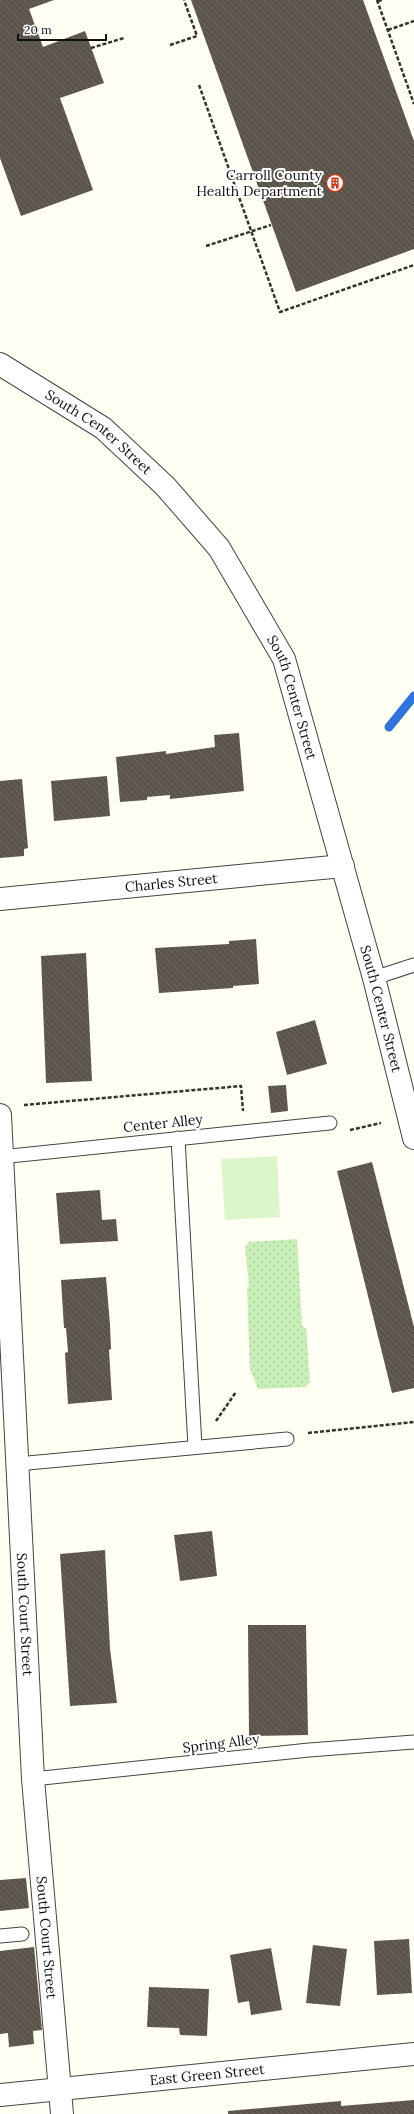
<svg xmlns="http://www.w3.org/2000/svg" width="414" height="2114" font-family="Lora,serif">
  <defs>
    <pattern id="park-dots" width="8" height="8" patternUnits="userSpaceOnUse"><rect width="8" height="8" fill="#c8efb7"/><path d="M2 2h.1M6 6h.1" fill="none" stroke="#abcc9c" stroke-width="1.8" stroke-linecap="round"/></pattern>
    <pattern id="building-back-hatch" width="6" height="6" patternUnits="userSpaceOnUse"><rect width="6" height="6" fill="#5a544b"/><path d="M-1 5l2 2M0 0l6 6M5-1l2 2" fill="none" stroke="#6d6861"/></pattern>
  </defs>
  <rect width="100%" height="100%" fill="#fffff3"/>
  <path fill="url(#park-dots)" d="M297 1239 302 1326 306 1328 310 1382 305 1387 258 1389 250 1369 247 1289 249 1284 245 1247 249 1242Z"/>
  <path fill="#ddf5ca" d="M277 1156 280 1217 225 1220 221 1159Z"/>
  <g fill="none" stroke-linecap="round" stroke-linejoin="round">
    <path stroke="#2f73dd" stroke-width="9" d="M389 727 414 696"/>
  </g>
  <g fill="url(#building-back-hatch)">
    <path d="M0 0H54L29 9 43 47 85 31 104 83 60 98 93 190 21 216 0 158Z"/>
    <path d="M191 0H363L414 141V249L296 292Z"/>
    <path d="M239 733 244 791 170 799V795L147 797V800L120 802 116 757 166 751V754L215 747 214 735Z"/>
    <path d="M107 776 110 816 54 821 51 781Z"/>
    <path d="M22 779 28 848 24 849V856L0 858V781Z"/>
    <path d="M256 939 259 984 233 986V988L159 993 155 948 229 944V941Z"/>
    <path d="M86 953 92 1081 46 1083 41 956Z"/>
    <path d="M315 1020 327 1064 287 1075 276 1032Z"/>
    <path d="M286 1085 288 1111 271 1113 268 1086Z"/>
    <path d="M372 1162 414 1327V1388L392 1393 337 1171Z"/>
    <path d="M100 1190 102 1220 116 1219 118 1241 60 1244 56 1193Z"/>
    <path d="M106 1277 110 1325 111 1349 109 1350 112 1400 68 1404 65 1353 68 1352 66 1328H64L61 1280Z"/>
    <path d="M212 1531 217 1576 180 1581 174 1535Z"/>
    <path d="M105 1550 110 1649 117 1703 70 1706 60 1554Z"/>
    <path d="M248 1625H306L308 1735 249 1736Z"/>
    <path d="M26 1878 29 1908 0 1911V1880Z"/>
    <path d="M409 1939 412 1993 377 1995 374 1941Z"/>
    <path d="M313 1945 347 1949 340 2006 306 2003Z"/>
    <path d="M34 1947 42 2030 33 2031 34 2044 9 2047 8 2033 0 2034V1951Z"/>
    <path d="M271 1948 282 2010 251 2015 249 2001 238 2003 230 1955Z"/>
    <path d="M149 1987 209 1989 207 2036 180 2035 179 2028 147 2027Z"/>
    <path d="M414 2100V2114H228V2111L341 2101V2106Z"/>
  </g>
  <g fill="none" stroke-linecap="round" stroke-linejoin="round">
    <g stroke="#434343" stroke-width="15">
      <g id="service">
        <path d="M374 978 414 965"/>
        <path d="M178 1138 195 1447"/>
        <path d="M0 1157 330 1123"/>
        <path d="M17 1464 287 1439"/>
        <path d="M33 1779 309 1750 414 1742"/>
        <path d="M0 1936 22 1934"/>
      </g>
    </g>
    <g stroke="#434343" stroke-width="24">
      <g id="minor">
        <path id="s1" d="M0 899 343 866"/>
        <path id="s2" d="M0 1115 33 1779 62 2114"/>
      </g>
    </g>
    <g stroke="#434343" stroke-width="24">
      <g id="tertiary">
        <path id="s3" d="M0 364 103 428 165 486 219 548 284 659 374 978 414 1138"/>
        <path id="s4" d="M0 2095 414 2054"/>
      </g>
    </g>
    <g stroke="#323232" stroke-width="2.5" stroke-dasharray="4 2" stroke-linecap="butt">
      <path d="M377 0 414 104"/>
      <path d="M378 1 382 0"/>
      <path d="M388 30 414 21"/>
      <path d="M170 45 197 36 184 0"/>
      <path d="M91 48 124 38"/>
      <path d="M199 85 280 312 414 265"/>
      <path d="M206 246 271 225"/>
      <path d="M24 1105 241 1086 243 1111"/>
      <path d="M350 1130 381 1123"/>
      <path d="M216 1421 236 1392"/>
      <path d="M308 1433 414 1422"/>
    </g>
    <use href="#service" stroke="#fff" stroke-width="13"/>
    <use href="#minor" stroke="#fff" stroke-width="22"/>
    <use href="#tertiary" stroke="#fff" stroke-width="22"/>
  </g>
  <defs>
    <g id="building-ring" transform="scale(0.9)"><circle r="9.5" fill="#fff" stroke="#d13416" stroke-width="1.5"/><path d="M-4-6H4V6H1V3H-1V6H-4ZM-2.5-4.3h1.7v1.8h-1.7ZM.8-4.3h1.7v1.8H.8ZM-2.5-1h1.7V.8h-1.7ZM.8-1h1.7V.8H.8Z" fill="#d13416"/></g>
  </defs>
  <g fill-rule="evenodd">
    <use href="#building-ring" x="335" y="183"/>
  </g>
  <g text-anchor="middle" stroke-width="4" stroke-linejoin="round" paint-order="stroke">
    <g font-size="14" fill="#101010" stroke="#fff" text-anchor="end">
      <text x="322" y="180">Carroll County<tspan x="322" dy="16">Health Department</tspan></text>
    </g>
    <g font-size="14" fill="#101010" stroke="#fff">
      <text dy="5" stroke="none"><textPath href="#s3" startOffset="120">South Center Street</textPath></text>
      <text dy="5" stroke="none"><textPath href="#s3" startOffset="456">South Center Street</textPath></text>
      <text dy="5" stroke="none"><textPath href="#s1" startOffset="172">Charles Street</textPath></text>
      <text dy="5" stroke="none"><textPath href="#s3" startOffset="780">South Center Street</textPath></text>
      <text transform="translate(163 1123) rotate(-6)" y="5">Center Alley</text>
      <text dy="5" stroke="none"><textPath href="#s2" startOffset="500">South Court Street</textPath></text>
      <text transform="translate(221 1743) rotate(-7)" y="5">Spring Alley</text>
      <text dy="5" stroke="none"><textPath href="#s2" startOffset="824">South Court Street</textPath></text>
      <text dy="5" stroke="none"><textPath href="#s4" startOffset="208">East Green Street</textPath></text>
    </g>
  </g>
  <path d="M18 34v6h88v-6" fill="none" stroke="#101010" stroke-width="2"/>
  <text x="24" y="34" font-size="12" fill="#101010" stroke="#ffffff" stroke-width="3" paint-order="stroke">20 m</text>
</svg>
